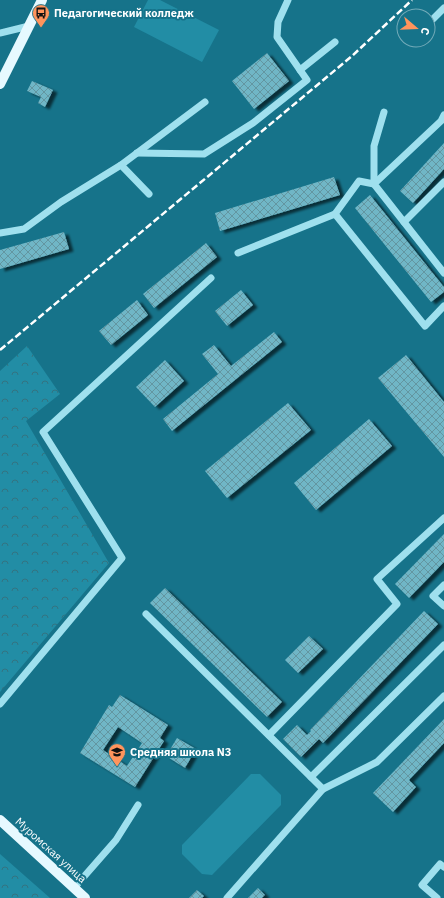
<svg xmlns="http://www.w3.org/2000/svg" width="444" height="898" font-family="'IBM Plex Sans',sans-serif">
  <defs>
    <pattern id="forest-crowns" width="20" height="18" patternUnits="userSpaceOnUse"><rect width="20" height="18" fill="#228da5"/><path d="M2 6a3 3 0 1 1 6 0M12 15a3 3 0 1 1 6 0" fill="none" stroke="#337381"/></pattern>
    <pattern id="building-cross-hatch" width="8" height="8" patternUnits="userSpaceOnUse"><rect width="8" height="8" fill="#6fb6c6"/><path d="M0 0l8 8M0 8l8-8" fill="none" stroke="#6496a1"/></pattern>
    <filter id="shadow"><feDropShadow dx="4.5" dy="2.5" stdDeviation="1" flood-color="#0009"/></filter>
  </defs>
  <rect width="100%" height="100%" fill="#16738a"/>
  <g fill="url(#forest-crowns)">
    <path d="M27 346 60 394 26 421 109 563 0 692V371Z"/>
    <path d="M0 854 50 898H0Z"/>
  </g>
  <g fill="#228da5">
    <path d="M148 0H160L219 30 202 62 134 27Z"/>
    <path d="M251 774H260L281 795V805L212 875 202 874 182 854V845Z"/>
  </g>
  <g fill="url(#building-cross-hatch)" fill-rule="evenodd" filter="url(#shadow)">
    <path d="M267 53 289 81 254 109 232 81Z"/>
    <path d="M32 81 53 90 45 107 38 103 41 97 27 91Z"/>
    <path d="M444 143V169L413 203 400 191Z"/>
    <path d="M334 177 340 195 220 231 215 213Z"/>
    <path d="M370 195 444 287V292L431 302 355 208Z"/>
    <path d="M64 232 69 249 0 269V250Z"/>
    <path d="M206 243 217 257 154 308 143 294Z"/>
    <path d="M241 290 253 305 227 326 215 311Z"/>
    <path d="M137 300 148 315 111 345 99 331Z"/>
    <path d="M274 332 282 342 172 431 163 419 218 374 202 354 214 345 231 366Z"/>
    <path d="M406 355 444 402V457L378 378Z"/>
    <path d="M165 360 184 381 155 407 136 387Z"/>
    <path d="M288 403 311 430 227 498 205 471Z"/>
    <path d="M369 419 392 446 316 510 294 483Z"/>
    <path d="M444 534V562L409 598 395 584Z"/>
    <path d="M165 588 282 702 267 717 150 603Z"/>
    <path d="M424 611 438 624 323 743 319 739 301 757 283 739 297 725 307 735 311 731 310 730Z"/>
    <path d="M309 636 323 649 298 673 285 660Z"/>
    <path d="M120 695 168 725 160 738 164 741 135 787 80 753 109 705 112 707ZM118 727 142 743 127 766 103 750Z"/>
    <path d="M444 719V743L409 780 416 787 393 812 373 793Z"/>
    <path d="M177 738 196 749 185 768 166 756Z"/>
    <path d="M258 888 265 895 262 898H248Z"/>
    <path d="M197 890 204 896 202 898H189Z"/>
  </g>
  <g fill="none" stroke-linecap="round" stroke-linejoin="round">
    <g stroke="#9fe0ee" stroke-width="7">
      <path d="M433 19 444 8"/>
      <path d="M0 33 29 26"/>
      <path d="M300 70 335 42"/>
      <path d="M444 115 441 121 374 184 444 273"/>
      <path d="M137 153 204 154 253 123 307 80 277 37 278 22 288 0"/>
      <path d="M121 165 205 102"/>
      <path d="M335 214 425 326 444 306"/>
      <path d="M404 222 444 182"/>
      <path d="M0 233 24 229 61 202 121 165 149 194"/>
      <path d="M238 253 335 214 359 181 374 184V146L384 112"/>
      <path d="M444 585 433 596 444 606"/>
      <path d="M146 614 323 789 227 898"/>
      <path d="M0 704 122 558 43 432 211 278"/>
      <path d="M269 735 397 604 377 579 444 518"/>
      <path d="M311 777 444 645"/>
      <path d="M323 789 377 762 444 696"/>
      <path d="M74 888 116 840 138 805"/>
      <path d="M437 898 422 885 440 864 444 867"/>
    </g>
    <g stroke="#e6f9ff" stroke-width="10">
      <path d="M0 84 42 0"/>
      <path d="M0 820 85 898"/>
    </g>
    <path stroke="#fff" stroke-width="2.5" stroke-dasharray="7 3" stroke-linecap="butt" d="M0 350 352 56 412 0"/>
  </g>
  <defs>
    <g id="bus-pin" transform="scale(0.9)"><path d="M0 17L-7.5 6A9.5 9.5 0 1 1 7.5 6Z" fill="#ff945c" stroke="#16738a"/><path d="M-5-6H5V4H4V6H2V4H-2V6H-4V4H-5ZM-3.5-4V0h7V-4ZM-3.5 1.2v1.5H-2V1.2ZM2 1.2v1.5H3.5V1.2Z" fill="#111"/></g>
    <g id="school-pin" transform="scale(0.9)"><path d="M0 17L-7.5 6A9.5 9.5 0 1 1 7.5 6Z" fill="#ff945c" stroke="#16738a"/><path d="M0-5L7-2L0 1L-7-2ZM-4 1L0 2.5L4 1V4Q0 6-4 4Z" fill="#111"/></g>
  </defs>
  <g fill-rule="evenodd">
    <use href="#bus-pin" x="41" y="13"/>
    <use href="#school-pin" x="117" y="752"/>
  </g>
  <g text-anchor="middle" stroke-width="4" stroke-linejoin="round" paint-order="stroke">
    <g font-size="11" font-weight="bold" fill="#fff" stroke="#16738a" text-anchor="start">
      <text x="54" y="17">Педагогический колледж</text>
      <text x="130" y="756">Средняя школа N3</text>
    </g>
    <g font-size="11" fill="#fff" stroke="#16738a">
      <text transform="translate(51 850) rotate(42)" y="4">Муромская улица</text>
    </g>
  </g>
  <g transform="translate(416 28) rotate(109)"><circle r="19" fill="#16738a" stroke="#73abb9"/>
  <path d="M0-3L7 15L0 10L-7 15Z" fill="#ff945c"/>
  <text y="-6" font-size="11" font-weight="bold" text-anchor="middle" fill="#ffffff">С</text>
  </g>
</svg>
